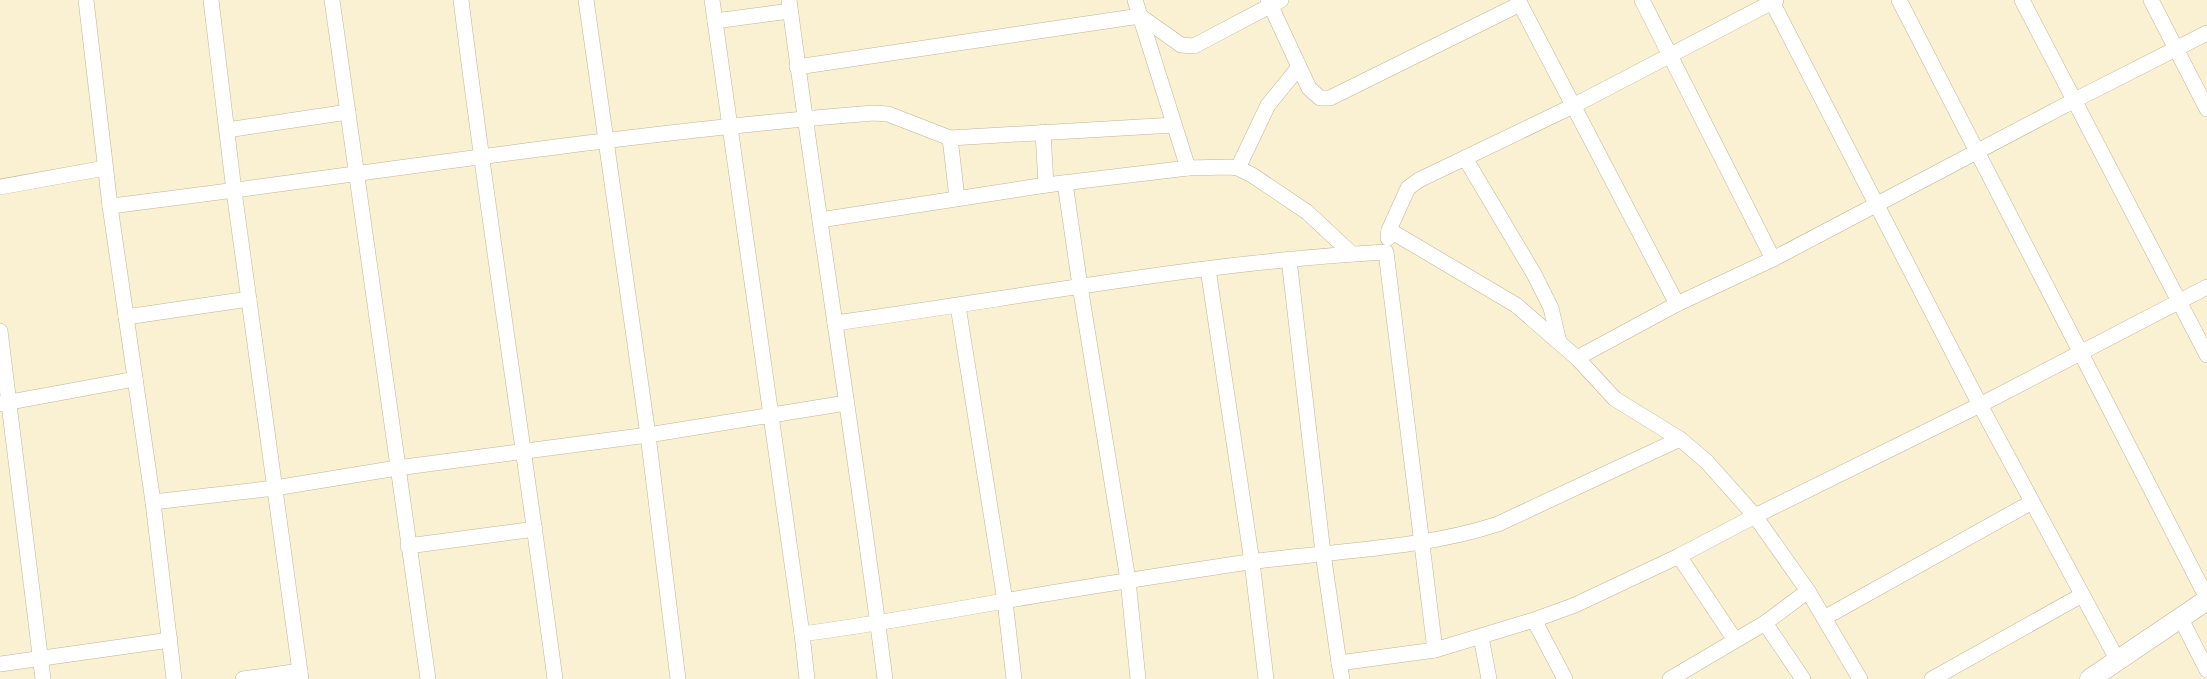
<svg xmlns="http://www.w3.org/2000/svg" width="2207" height="679" font-family="'Alegreya Sans',sans-serif">
  <rect width="100%" height="100%" fill="#f9f1d1"/>
  <g fill="none" stroke-linecap="round" stroke-linejoin="round">
    <g stroke="#bdb596" stroke-width="16">
      <g id="minor">
        <path d="M86 0 110 206 153 502 174 679"/>
        <path d="M211 0 234 191 301 679"/>
        <path d="M332 0 428 679"/>
        <path d="M461 0C489 227 525 452 555 679"/>
        <path d="M586 0 648 435 678 679"/>
        <path d="M712 0 802 634 807 679"/>
        <path d="M789 0C819 227 856 452 885 679"/>
        <path d="M1135 0 1188 168"/>
        <path d="M1268 0 1309 88 1320 98H1330L1520 4"/>
        <path d="M1518 0 1677 304"/>
        <path d="M1642 0 1773 259"/>
        <path d="M1771 0 1980 405 2118 661"/>
        <path d="M1899 0 2207 598"/>
        <path d="M2022 0 2207 355"/>
        <path d="M2151 0 2207 109"/>
        <path d="M715 21 790 11"/>
        <path d="M797 67 1140 16 1181 45 1194 46 1281 0"/>
        <path d="M227 130 348 112"/>
        <path d="M1043 132 1046 185"/>
        <path d="M950 138 957 198"/>
        <path d="M1465 158 1534 274 1551 308 1559 342"/>
        <path d="M1238 168 1268 105 1299 67"/>
        <path d="M1065 183 1080 286 1128 580 1138 679"/>
        <path d="M0 187 105 168"/>
        <path d="M110 206C365 175 618 133 874 113L888 114 950 138 1174 125"/>
        <path d="M820 220 1046 185 1188 168 1229 167 1238 168 1252 175 1307 212 1352 254"/>
        <path d="M1389 230 1516 305 1577 358 1615 399 1680 439 1707 462 1755 516 1808 591 1860 679"/>
        <path d="M1388 238 1389 230 1408 188 1419 180 1573 106 1776 0"/>
        <path d="M1289 259 1323 553 1339 663"/>
        <path d="M1208 269 1252 562 1266 679"/>
        <path d="M958 306 1005 601 1014 679"/>
        <path d="M126 317 249 299"/>
        <path d="M835 323C1018 298 1201 262 1386 252L1435 650 1339 663 1342 679"/>
        <path d="M0 331 43 679"/>
        <path d="M1577 358 1677 304 1773 259 2075 100 2207 33"/>
        <path d="M0 404 135 379"/>
        <path d="M153 502 275 488 397 468 648 435 846 403"/>
        <path d="M408 546 535 529"/>
        <path d="M1679 556 1735 640"/>
        <path d="M1824 618 2032 502"/>
        <path d="M2181 619 2207 670"/>
        <path d="M1534 620 1565 679"/>
        <path d="M1765 623 1803 679"/>
        <path d="M802 634C870 625 937 613 1004 601 1084 587 1163 575 1242 563 1326 551 1419 550 1498 524L1680 439"/>
        <path d="M1481 637 1489 679"/>
        <path d="M1435 650 1534 620 1575 605 1679 556 1755 516 1980 405 2207 287"/>
        <path d="M0 664 170 640"/>
        <path d="M243 679 300 671"/>
        <path d="M1670 679 1765 623 1808 591"/>
        <path d="M1932 679 2082 595"/>
      </g>
    </g>
    <g stroke="#bdb596" stroke-width="21">
      <path id="tertiary" d="M2090 679 2207 600"/>
    </g>
    <use href="#minor" stroke="#fff" stroke-width="15"/>
    <use href="#tertiary" stroke="#fff" stroke-width="20"/>
  </g>
</svg>
